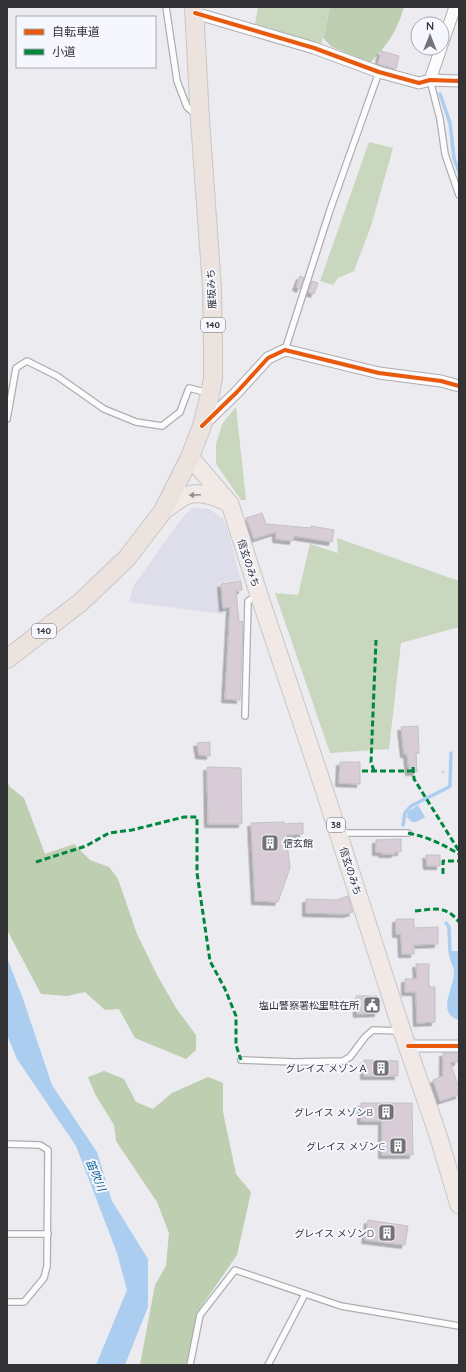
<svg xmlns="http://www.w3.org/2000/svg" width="466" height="1372" font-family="Quicksand,'Noto Sans JP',sans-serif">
  <defs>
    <filter id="shadow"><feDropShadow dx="-3.5" dy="3.5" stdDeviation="0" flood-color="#0004"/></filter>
  </defs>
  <rect width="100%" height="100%" fill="#ebebf0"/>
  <path fill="#dddee9" d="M192 508 209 509 223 519 227 528 241 580 220 583 223 614 129 602 134 585 182 518Z"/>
  <g fill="#c8d7be">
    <path d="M258 7H330L321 45 255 24Z"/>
    <path d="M369 142 393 148 371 226 354 271 338 278 333 285 320 281Z"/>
    <path d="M236 407 246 500H241L216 464V445L222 424Z"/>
    <path d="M337 538 459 581V627L401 643 389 749 330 753 275 593 298 595 310 544 338 553Z"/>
  </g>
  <g fill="#bdceb1">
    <path d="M330 7H404C396 33 388 44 370 63L332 47 323 38Z"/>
    <path d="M7 782 10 787 24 798 45 854 74 844 90 860 109 867 118 879 137 934 157 975 176 1008 196 1035V1050L186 1059 135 1038 119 1009 105 1010 85 992 67 996 41 994 7 930Z"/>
    <path d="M104 1071 124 1079 136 1102 153 1109 172 1093 208 1077 223 1083V1112L236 1174 251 1192 237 1255 201 1307 186 1365H140L155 1285 166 1266 169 1233 157 1202 116 1141 114 1125 95 1094 88 1077Z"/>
  </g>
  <g fill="#abcef0">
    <path d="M418 805 425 817 416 822H412L407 817 408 812Z"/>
    <path d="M451 951H459V1020C435 1013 455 987 454 971 453 964 449 960 449 953Z"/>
    <path d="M7 958 22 996 52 1085 97 1152 112 1201 148 1259V1307L125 1365H96L127 1290 117 1253 76 1146 17 1059 7 1035Z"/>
  </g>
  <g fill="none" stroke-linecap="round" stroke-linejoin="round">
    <g stroke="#abcef0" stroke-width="3.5">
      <path d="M440 94 450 123 454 158 459 172"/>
      <path d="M403 825 405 813 411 806 449 787 450 785 451 753"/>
      <path d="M446 923 449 927 450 952"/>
    </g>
  </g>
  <g fill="#d8ccd6" stroke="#c3c1c5" filter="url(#shadow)">
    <path d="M381 51 399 56 396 69 378 64Z"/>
    <path d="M300 276 304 278 300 289 296 287Z"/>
    <path d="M312 281 318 283 314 294 308 292Z"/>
    <path d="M262 513 266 524 311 528V526L334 530 332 542 294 536 293 541 276 539V532L254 539 246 518Z"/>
    <path d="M241 581 242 590 236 591 239 621 243 622 240 700 225 699 230 607 223 608 221 584Z"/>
    <path d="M418 726 419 752V753H416L417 772H409L407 754H404L401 727Z"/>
    <path d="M210 742V756L199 755 197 743Z"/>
    <path d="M340 762H360V784L339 783Z"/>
    <path d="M207 767 241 768 242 824H208Z"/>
    <path d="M284 822V824L303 823V834L286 835 290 868 278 902 255 901 251 823Z"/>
    <path d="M401 839V852H395V854H382V852H376V840Z"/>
    <path d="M426 855H440V866H427Z"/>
    <path d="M348 896 353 912 346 914 306 913V899L337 900Z"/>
    <path d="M396 919H414V928L438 927V944L414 945V954H402L401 934H396Z"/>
    <path d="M416 964H429V987H435V1022L417 1023 416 992H405V979H417Z"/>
    <path d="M356 996H377L378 1013 357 1014Z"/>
    <path d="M443 1053H458V1062H450L459 1088V1095L440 1101 433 1080 443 1076Z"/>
    <path d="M364 1060 398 1061V1076H364Z"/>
    <path d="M361 1103H412L413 1155H382V1121H361Z"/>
    <path d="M368 1220 408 1226 405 1245 365 1240Z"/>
  </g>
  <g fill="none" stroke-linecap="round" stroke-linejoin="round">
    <g stroke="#aeaeb2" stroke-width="8">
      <g id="service">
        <path d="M166 7 177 81 187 107 196 115"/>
        <path d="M430 80 440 119 445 154 459 195"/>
        <path d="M285 350 330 210 379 72"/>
        <path d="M7 419 16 368 27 361 57 376 104 409 136 422 162 426 180 412 189 388 208 393"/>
        <path d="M245 716 248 601 257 596"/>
        <path d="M341 833H408"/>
        <path d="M241 1060 295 1062 343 1061 350 1057 365 1037 373 1030 400 1031"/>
        <path d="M7 1144 40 1145 48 1150 47 1266 44 1278 24 1302H7"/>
        <path d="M7 1234H48"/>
        <path d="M190 1365 200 1315 235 1270 341 1306 459 1326"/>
        <path d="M268 1365 305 1294"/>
      </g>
    </g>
    <g stroke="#aeaeb2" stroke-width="13">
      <g id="minor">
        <path d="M195 13 314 48 379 72 419 83 430 80 459 81"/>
        <path d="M442 45 455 7"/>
        <path d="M430 80 441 48"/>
        <path d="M204 424 237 392 268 358 285 350 379 373 441 381 459 386"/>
        <path d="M408 1046H459"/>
      </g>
    </g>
    <g stroke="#c7c7c9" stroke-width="19">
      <g id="primary">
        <path d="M190 457 230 504 259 595 323 786 402 1031 438 1135 459 1205"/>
        <path d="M163 511C170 507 181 497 188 495 201 491 217 497 228 503"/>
      </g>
    </g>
    <g stroke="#c7c7c9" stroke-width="20">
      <path id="trunk" d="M7 659 81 602 127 558 163 511 190 457 202 426 210 394 213 378V346L212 288 200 120 194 7"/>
    </g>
    <path stroke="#cbcbcc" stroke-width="2" stroke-dasharray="2 3" stroke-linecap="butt" d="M443 771V773"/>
    <use href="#service" stroke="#fcfcfd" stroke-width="5.5"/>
    <use href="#minor" stroke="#fcfcfd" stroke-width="11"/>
    <use href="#primary" stroke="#f0e9e5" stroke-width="17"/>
    <use href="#trunk" stroke="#ece3de" stroke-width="18"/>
    <g stroke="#00873e" stroke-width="3" stroke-dasharray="6 3" stroke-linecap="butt">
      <path d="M413 767 414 779 459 851"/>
      <path d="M362 771H413"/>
      <path d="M374 771 371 762 376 640"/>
      <path d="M408 833C428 837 442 844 459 854"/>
      <path d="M36 862 86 846 109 833 132 830 184 817H197V873L210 961 225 989 236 1016V1045L241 1060"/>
      <path d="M443 874V861H459"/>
      <path d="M415 911C434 909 446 905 459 922"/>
    </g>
    <g stroke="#f6f7fe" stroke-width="6">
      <g id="cycleway">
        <path d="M195 13 314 48 379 72 419 83 430 80 459 81"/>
        <path d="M202 426 237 392 268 358 285 350 379 373 441 381 459 386"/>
        <path d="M408 1046H459"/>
      </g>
    </g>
    <use href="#cycleway" stroke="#e8590c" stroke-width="4"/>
  </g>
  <defs><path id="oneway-solid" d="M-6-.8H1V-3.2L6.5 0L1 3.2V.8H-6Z"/></defs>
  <use fill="#928e8e" href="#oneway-solid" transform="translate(195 495) rotate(177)"/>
  <defs>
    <g id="building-square" transform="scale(0.9)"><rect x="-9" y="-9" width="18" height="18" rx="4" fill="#737377" stroke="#f6f7fe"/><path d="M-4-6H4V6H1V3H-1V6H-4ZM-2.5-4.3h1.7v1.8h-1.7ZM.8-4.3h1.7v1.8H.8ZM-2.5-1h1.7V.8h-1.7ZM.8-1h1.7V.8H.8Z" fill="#fff"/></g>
    <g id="civic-square" transform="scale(0.9)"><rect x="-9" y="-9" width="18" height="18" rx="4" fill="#737377" stroke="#f6f7fe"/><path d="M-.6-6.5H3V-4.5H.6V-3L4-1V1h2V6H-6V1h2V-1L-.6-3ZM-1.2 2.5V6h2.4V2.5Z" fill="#fff"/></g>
  </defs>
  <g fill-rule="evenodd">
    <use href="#building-square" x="270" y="843"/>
    <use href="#civic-square" x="372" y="1005"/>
    <use href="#building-square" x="381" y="1068"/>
    <use href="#building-square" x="386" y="1112"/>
    <use href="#building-square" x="398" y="1146"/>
    <use href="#building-square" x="387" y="1233"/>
  </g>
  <g text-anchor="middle" stroke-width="4" stroke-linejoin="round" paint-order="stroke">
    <g fill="#f6f7fe" stroke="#6e6e72" stroke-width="1">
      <rect x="201" y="318" width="24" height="14" rx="3"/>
      <rect x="32" y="624" width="24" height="14" rx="3"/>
      <rect x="327" y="818" width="18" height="14" rx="3"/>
    </g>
    <g font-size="9" font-weight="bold" fill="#333336">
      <text x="213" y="328">140</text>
      <text x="44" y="634">140</text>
      <text x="336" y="828">38</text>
    </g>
    <g font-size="10" fill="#333336" stroke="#f6f7fe">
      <text transform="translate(211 289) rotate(-93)" y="4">雁坂みち</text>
      <text transform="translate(249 563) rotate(72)" y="4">信玄のみち</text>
      <text transform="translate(351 871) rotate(72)" y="4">信玄のみち</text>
    </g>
    <g font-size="10" fill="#333336" stroke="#f6f7fe" text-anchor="end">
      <text x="283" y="847" text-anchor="start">信玄館</text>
      <text x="359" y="1009">塩山警察署松里駐在所</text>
      <text x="368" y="1072">グレイス メゾンＡ</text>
      <text x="373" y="1116">グレイス メゾンB</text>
      <text x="385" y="1150">グレイス メゾンC</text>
      <text x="374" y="1237">グレイス メゾンD</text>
    </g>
    <g font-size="11" font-style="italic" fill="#085b93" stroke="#f6f7fe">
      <text transform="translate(96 1175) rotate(67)" y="4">笛吹川</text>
    </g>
  </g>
  <rect width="466" height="1372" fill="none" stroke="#333336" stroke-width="16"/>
  <rect x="16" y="16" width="140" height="52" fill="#f6f7fe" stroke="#a8a9ae"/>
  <rect x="24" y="29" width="20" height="6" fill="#e8590c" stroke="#a8a9ae"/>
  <text x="52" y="36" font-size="12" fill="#333336">自転車道</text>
  <rect x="24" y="49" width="20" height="6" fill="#00873e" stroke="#a8a9ae"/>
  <text x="52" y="56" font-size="12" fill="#333336">小道</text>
  <g transform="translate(430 36)"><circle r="19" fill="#f6f7fe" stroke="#a8a9ae"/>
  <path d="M0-3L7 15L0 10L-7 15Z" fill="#737377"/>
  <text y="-6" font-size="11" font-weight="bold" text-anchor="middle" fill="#333336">N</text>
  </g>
</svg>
